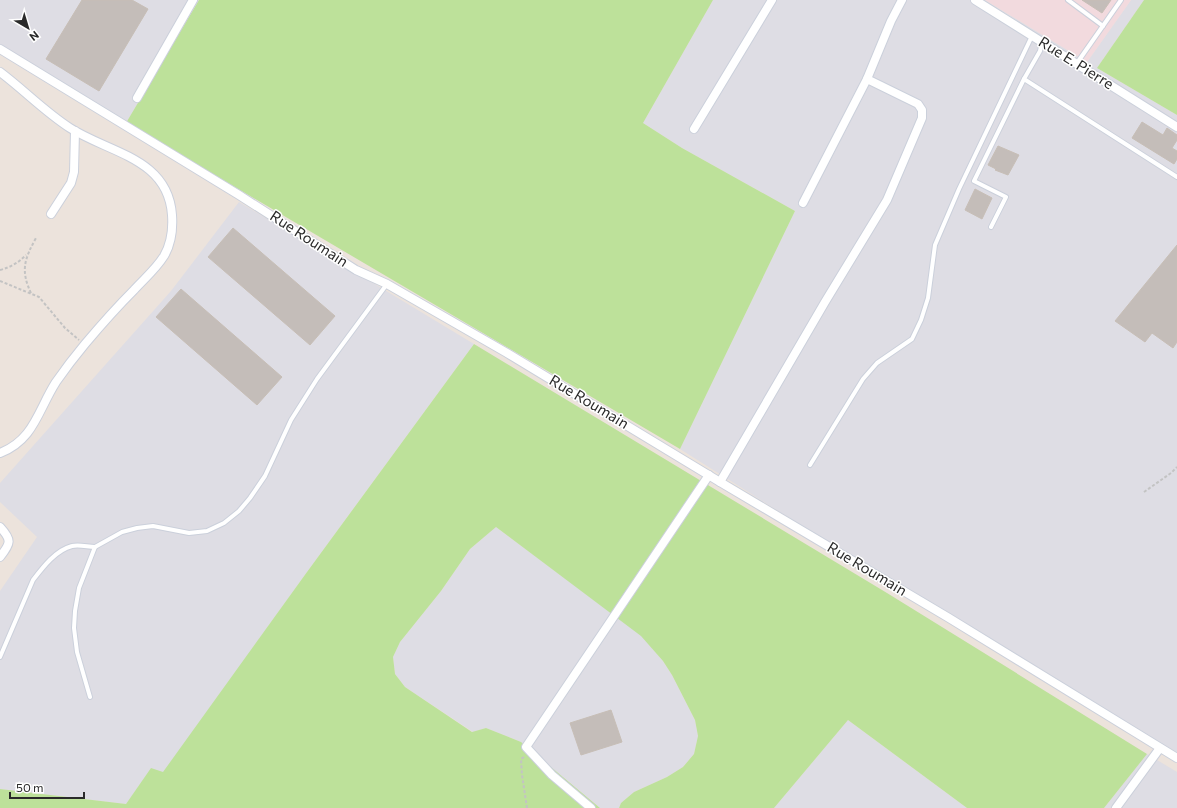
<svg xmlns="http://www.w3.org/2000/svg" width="1177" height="808" font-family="Commissioner,sans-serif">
  <rect width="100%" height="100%" fill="#ece3dc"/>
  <g fill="#dedde4">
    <path d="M0 0H199L126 123 0 45Z"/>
    <path d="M713 0H985L1087 62 1131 0H1144L1097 68 1177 115V755L888 580 680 449 795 211 682 148 643 123Z"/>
    <path d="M239 202 474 344 307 572 163 773 151 769 126 804 0 789V591L37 537 0 502V483L171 291Z"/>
    <path d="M496 527 641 635 663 661 672 675 695 720 698 736 694 754 683 767 667 777 634 792 621 803 619 808H600L521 742 486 728 473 732 405 687 395 674 393 657 400 642 441 591 470 549Z"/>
    <path d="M848 720 967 808H774Z"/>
    <path d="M1147 754 1177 772V808H1104Z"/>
  </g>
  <path fill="#f2dade" d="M985 0H1131L1087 62Z"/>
  <g fill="#bde19a">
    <path d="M199 0H713L643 123 682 148 795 211 680 449 126 123Z"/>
    <path d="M1144 0H1177V115L1097 68Z"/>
    <path d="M474 344 887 593 1147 754 1104 808H967L848 720 774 808H619L621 803 634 792 667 777 683 767 694 754 698 736 695 720 672 675 663 661 641 636 496 527 470 549 441 591 400 642 393 657 395 674 405 687 472 732 486 728 521 742 600 808H0V789L126 804 151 768 163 772 307 572Z"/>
  </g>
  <g fill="#c4bdb9" stroke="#c7beb6">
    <path d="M82 0H132L148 9 99 91 46 59Z"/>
    <path d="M1082 0H1111L1102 13Z"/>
    <path d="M1142 122 1163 135 1167 128 1177 135V140L1172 148 1177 151V159L1174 164 1132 138Z"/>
    <path d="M998 146 1019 155 1008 175 995 170 996 169 988 165Z"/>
    <path d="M975 189 992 198 982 219 965 210Z"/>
    <path d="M233 228 335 316 310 345 208 257Z"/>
    <path d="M1177 245V342L1173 348 1152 333 1145 342 1115 321Z"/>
    <path d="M181 289 282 377 257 405 156 317Z"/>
    <path d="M611 710 622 742 581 755 570 723Z"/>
  </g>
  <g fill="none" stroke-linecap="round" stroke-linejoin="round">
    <g stroke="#cbd0db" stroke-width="6">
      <g id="lane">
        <path d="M1068 0 1103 26"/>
        <path d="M1042 42 1040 51 1024 79 1177 177"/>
        <path d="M1077 63 1121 0"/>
        <path d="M991 227 1006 197 974 181 1024 79"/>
        <path d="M810 465 863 379 877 363 912 339 921 320 928 298 935 245 959 189 1032 36"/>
        <path d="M0 657 33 580C43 567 56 550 72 546 79 544 88 547 95 547"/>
        <path d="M90 697 77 652 74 628 75 611 79 588 95 547 122 532 137 528 153 526 189 533 207 531 224 523 239 511 250 498 265 476 291 420 317 379 387 284"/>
      </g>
    </g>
    <g stroke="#cbd0db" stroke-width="10">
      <g id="street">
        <path d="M975 0 1177 127"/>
        <path d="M0 49 239 195 356 270 387 284 507 353 720 482 949 618 1177 758"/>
        <path d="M0 72C24 90 45 112 70 128 109 153 168 158 172 215 173 229 171 244 164 256 156 269 144 279 134 290 117 307 101 325 85 344 75 356 65 369 56 382 38 410 34 440 0 453"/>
        <path d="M137 98 193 0"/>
        <path d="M694 129 772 0"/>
        <path d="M803 203 867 79 891 21 902 0"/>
        <path d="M51 214 71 183 74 172 75 131"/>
        <path d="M720 482 825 302 887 200 922 118V110L918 104 867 79"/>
        <path d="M0 527C12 540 11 543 0 557"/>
        <path d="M591 808 552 775 526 747 709 475"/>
        <path d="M1116 808 1160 748"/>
      </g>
    </g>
    <g stroke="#c3c3c3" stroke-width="2" stroke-dasharray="3 2" stroke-linecap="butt">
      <path d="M0 270C11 267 18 263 26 255"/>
      <path d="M0 281 39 297 65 328 79 340"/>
      <path d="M31 293C20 270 25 258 36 238"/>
      <path d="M1144 492 1171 473 1177 467"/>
      <path d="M524 757 521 759 522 775 527 808"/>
    </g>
    <use href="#lane" stroke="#fff" stroke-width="4"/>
    <use href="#street" stroke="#fff" stroke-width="8"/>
  </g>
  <g text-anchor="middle" stroke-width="3" stroke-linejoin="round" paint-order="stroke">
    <g font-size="15" fill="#2a2a2a" stroke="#fff">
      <text transform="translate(1076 63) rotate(32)" y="5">Rue E. Pierre</text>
      <text transform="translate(309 239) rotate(33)" y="5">Rue Roumain</text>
      <text transform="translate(589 402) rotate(31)" y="5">Rue Roumain</text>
      <text transform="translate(867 569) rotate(31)" y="5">Rue Roumain</text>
    </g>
  </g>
  <g transform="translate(28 28) rotate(142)" stroke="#ffffff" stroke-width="3" paint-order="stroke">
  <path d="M0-3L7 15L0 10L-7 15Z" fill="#2a2a2a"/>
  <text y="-6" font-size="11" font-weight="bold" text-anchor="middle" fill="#2a2a2a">N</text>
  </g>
  <path d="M10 792v6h74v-6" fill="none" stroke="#2a2a2a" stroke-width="2"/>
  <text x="16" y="792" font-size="12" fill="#2a2a2a" stroke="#ffffff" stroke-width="3" paint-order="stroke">50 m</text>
</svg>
